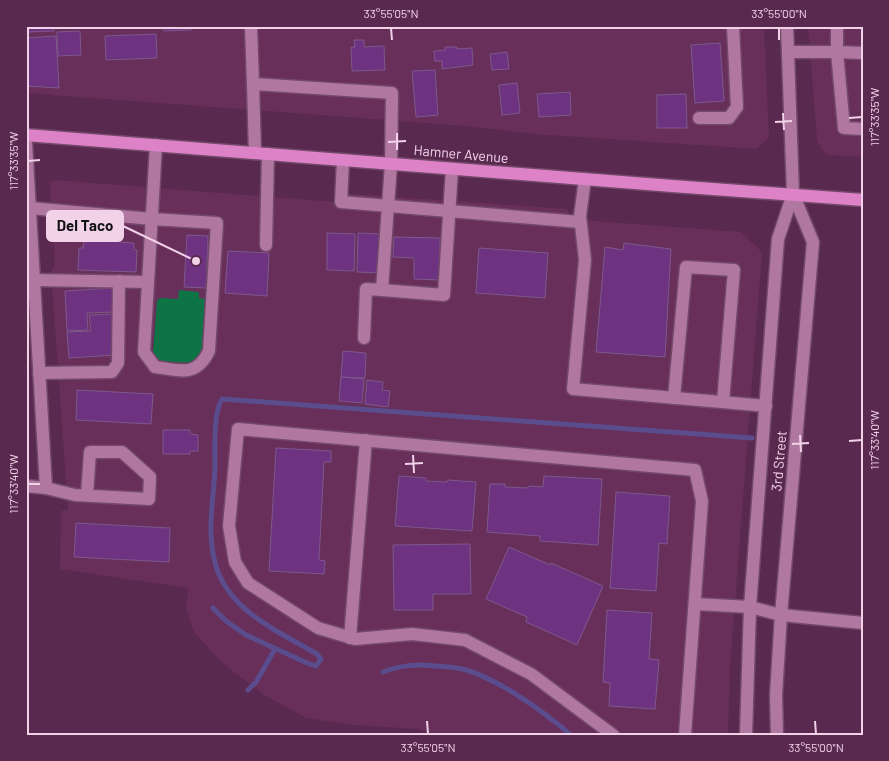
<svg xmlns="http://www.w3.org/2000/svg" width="889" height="761" font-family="Barlow,sans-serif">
  <rect width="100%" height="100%" fill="#5a294f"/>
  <g fill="#672f5a">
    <path d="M26 26H764L769 138 757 149 534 134 466 126 26 93Z"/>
    <path d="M808 26H863V157L828 155 821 148 817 141Z"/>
    <path d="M55 180 336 202 337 193 568 209V219L741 232 762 252 730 667 728 735H438L417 729 354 725 306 718 266 696 222 663 194 632 186 608 188 588 60 569 61 511 68 510 51 271 55 265 50 183Z"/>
  </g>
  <path fill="#0e7345" d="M179 290 199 292V298L205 299 202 352 200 356 191 363 160 361 153 352 157 300 161 298 178 299Z"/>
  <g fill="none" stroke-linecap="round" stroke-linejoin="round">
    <g stroke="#5b4d8d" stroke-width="5">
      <path d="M213 608 226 621 246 635 307 663 316 666 321 659 317 654C276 630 224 609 214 558 207 529 214 496 215 467 215 449 213 413 222 399L752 438"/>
      <path d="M383 672C401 665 416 664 435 666 446 667 456 667 466 670 500 680 544 712 571 735"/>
      <path d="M248 690 256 682 275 649"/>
    </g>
  </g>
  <g fill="#6d3381" stroke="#7e588c">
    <path d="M28 26H53L54 31 28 32Z"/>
    <path d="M164 26H191V30L164 31Z"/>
    <path d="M80 31 81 55 58 56 57 32Z"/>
    <path d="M156 34 157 58 106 60 105 36Z"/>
    <path d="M56 36 59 88 26 86V38Z"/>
    <path d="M354 40H364V47L384 46 385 70 352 71 351 47H355Z"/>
    <path d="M720 43 724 101 695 103 691 45Z"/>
    <path d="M445 47H457V49L472 48 473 65 442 69V61H435L434 51 446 50Z"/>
    <path d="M507 52 509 69 492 70 490 54Z"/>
    <path d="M435 70 438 115 416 117 412 71Z"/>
    <path d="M517 83 520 113 502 115 499 85Z"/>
    <path d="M570 92 571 115 539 117 537 94Z"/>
    <path d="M686 94 687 128H657V95Z"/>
    <path d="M327 233 355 234 354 271 327 270Z"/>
    <path d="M358 233 381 234 379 273 357 272Z"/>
    <path d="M101 235H120L119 242 134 243V250H137L136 272 78 270 79 248H83L84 240H101Z"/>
    <path d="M187 235 208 236 206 288 184 287Z"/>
    <path d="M394 237 440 238 439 280 414 279V258L393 257Z"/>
    <path d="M624 243 671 249 665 357 596 352 605 247 623 250Z"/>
    <path d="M479 248 548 253 545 298 476 293Z"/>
    <path d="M228 251 269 253 267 296 225 293Z"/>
    <path d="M113 288 115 312 87 313 88 330 67 331 65 291Z"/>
    <path d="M113 314 115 355 69 358 67 332 91 331 89 315Z"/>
    <path d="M343 351 366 353 365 378 341 377Z"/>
    <path d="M341 377 364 379 362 403 339 401Z"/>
    <path d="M367 380 383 382 382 390 390 391 388 407 365 404Z"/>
    <path d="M77 390 153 394 151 424 76 420Z"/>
    <path d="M163 430H190V434L198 435V451H190V454H163Z"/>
    <path d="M276 448 331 451V462H324L319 560 325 561 324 574 269 571Z"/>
    <path d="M399 476 426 478V481L447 482 448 480 476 482 472 531 395 526Z"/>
    <path d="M544 476 602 479 598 545 540 541V536L487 532 490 484H505V487L528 488 529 486 543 487Z"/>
    <path d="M616 492 670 496 667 544 659 543 656 591 610 588Z"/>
    <path d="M76 523 170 528 169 562 74 557Z"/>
    <path d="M470 544 471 594H433V610H394L393 545Z"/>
    <path d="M509 547 550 565 551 563 603 586 577 645 526 622 527 617 486 599Z"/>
    <path d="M607 610 652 613 649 659 659 660 655 709 609 706 610 683 603 682Z"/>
  </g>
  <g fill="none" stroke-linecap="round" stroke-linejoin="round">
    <g stroke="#73496a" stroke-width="15">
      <g id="minor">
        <path d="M251 26 253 84"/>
        <path d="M837 26V52L863 53"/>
        <path d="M788 52H837L844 128 863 129"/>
        <path d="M699 118H729L737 107 733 26"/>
        <path d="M26 142 46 488"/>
        <path d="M255 153 253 84 392 93 391 164 382 290 366 289 364 338"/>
        <path d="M343 160 341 202 580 222"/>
        <path d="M585 179 580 216 585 260 573 389 766 406"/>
        <path d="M30 208 152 219 217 223 209 351C196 378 180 370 155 367L144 352 156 145"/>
        <path d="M266 245 268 154"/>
        <path d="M34 280 148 282"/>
        <path d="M382 290 444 295 452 169"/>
        <path d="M39 373 112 372 118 363 119 281"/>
        <path d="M674 398 686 267 734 270 723 402"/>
        <path d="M26 486 46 488 75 495 149 499 150 477 122 452H90L87 495"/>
        <path d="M695 604 750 607 781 615 863 623"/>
        <path d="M350 638 366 440"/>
        <path d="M613 735 531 674 465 640 412 634 355 639 318 628 248 583 235 562 229 526 238 429 695 470 702 501 685 735"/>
        <path d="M746 735 750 607 778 239 793 194"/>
        <path d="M777 735 776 695 781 615 813 242 793 194 787 26"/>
      </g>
    </g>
    <g stroke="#73496a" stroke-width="15">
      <path id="major" d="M26 135 672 186 863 200"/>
    </g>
    <use href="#minor" stroke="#b077a1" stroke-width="12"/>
    <use href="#major" stroke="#dd82c7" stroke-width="12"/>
  </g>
  <path fill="none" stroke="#f1d2e8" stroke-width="2" d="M391 28 392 40M779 28V40M783 113 784 130M849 118 862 117M775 122 792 121M397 133V150M388 142 406 141M28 161 40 160M800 435 801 452M849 441 862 440M792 444 809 443M413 455 414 473M405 464 423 463M28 484H40M427 721 428 734M815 721 816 734"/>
  <g text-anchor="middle" stroke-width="4" stroke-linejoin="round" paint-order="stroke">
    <g font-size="14" fill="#f1d2e8" stroke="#5a294f">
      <text transform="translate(461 154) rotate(5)" y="5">Hamner Avenue</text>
      <text transform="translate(779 461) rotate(-85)" y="5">3rd Street</text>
    </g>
  </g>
  <path fill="none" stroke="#f1d2e8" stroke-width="2" d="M196 261L123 226"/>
  <circle fill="#f1d2e8" stroke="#5a294f" stroke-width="2" cx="196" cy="261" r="5"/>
  <rect fill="#f1d2e8" stroke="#f1d2e8" stroke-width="2" x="47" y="211" width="76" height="30" rx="5"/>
  <g font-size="15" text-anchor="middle" font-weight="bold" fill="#111">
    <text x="85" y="231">Del Taco</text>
  </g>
  <rect width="889" height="761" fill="none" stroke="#5a294f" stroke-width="55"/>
  <rect x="28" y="28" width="834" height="706" fill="none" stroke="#f1d2e8" stroke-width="2"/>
  <g font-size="12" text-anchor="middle" fill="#f1d2e8">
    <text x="391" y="18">33°55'05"N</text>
    <text x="779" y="18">33°55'00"N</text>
    <text transform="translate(875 117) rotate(-90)" y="4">117°33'35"W</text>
    <text transform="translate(14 161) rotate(-90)" y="4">117°33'35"W</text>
    <text transform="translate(875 440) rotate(-90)" y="4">117°33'40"W</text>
    <text transform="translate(14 484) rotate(-90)" y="4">117°33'40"W</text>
    <text x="428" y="752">33°55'05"N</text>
    <text x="816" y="752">33°55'00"N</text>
  </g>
</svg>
